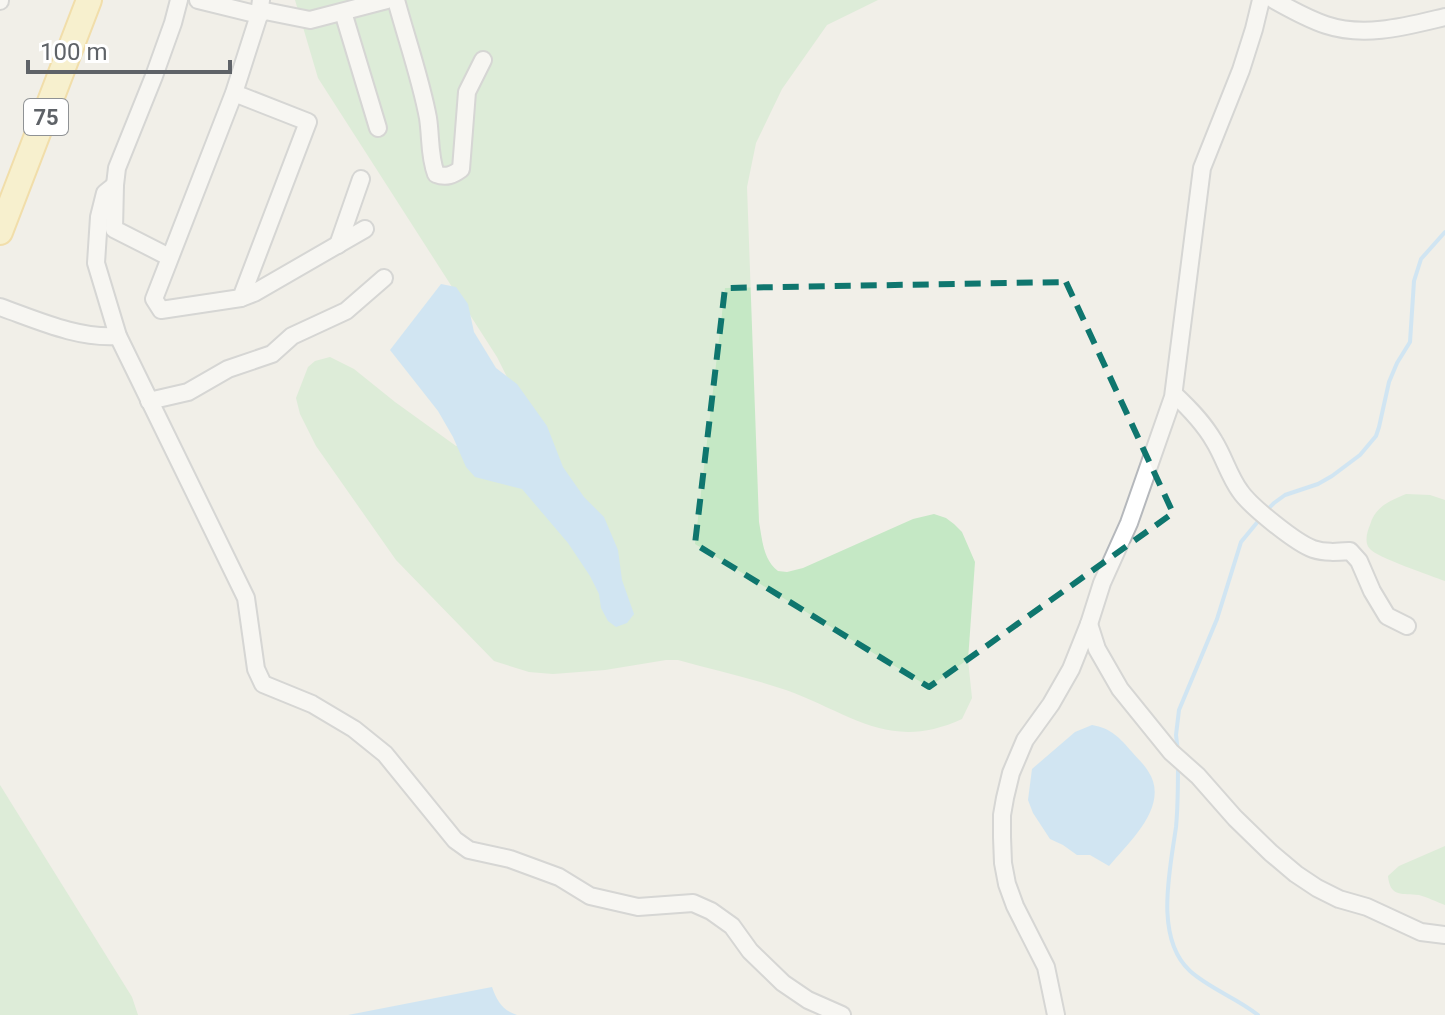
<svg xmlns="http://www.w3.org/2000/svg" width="1445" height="1015" font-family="Roboto,sans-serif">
  <rect width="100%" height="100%" fill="#f1efe8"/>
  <g fill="#c5e8c5">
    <path d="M295 0H878L827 25 782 89 756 143 747 187 759 522C762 538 763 560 778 571L787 572 803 568 913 519 934 514 946 518 954 524 962 532 975 562 968 660 972 698 962 719C890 752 852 714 786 690 751 678 713 670 678 660H666L605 670 553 674 529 672 494 661 396 560 316 446 300 414 296 398 308 367 315 361 330 357 354 369 395 402 456 446 465 445 516 395 497 357 318 78Z"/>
    <path d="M1406 494 1430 495 1445 500V581C1432 576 1376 557 1370 549 1364 543 1367 532 1370 525 1375 507 1389 501 1406 494Z"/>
    <path d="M0 785 132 997 138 1015H0Z"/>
    <path d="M1445 846V905C1437 902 1427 897 1419 895 1403 893 1390 898 1388 876L1399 866Z"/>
  </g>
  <g fill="#aadaff">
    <path d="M441 284 456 287 468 304 474 332 496 368 517 384 547 426 563 467 584 497 604 517 618 550 622 580 634 614 627 623 616 627 608 621 601 608 599 594 590 576 568 543 522 489 475 477 466 467 453 437 438 411 390 350Z"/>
    <path d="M1092 725C1111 728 1120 738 1132 752 1137 758 1144 764 1148 771 1171 805 1129 842 1109 866L1090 855H1077L1063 845 1050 839 1033 813 1028 800 1032 769 1075 732Z"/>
    <path d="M492 987C497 1001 502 1010 517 1015H348Z"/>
  </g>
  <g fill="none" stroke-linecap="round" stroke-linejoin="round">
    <g stroke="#aadaff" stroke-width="4">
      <path d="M1265 512 1274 503 1285 495 1318 484 1332 476 1360 455 1376 436 1379 427 1389 382 1397 363 1410 342 1414 281 1421 259 1445 232"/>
      <path d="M1178 752 1176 735 1179 710 1217 619 1241 542 1260 519"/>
      <path d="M1178 765C1178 786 1178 807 1176 827 1170 870 1154 938 1190 971 1210 989 1237 998 1258 1015"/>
    </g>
    <g stroke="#b5b8bc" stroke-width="20">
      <g id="street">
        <path d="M198 0 259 15 265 11 310 20 387 0"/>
        <path d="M396 0C406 37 421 80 428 118 431 137 429 156 436 174 446 178 453 175 461 169L467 92 483 60"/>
        <path d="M1274 0C1290 9 1308 19 1326 25 1365 38 1407 26 1445 17"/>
        <path d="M0 1V0"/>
        <path d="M343 12 378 128"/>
        <path d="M234 93 308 122 241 298 161 310 154 299 234 93 259 15 261 0"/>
        <path d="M115 185 105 193 99 217 96 263 118 336 246 598 256 669 263 684 312 704 354 729 385 754 455 840 469 850 510 859 559 877 590 896 638 907 693 903 711 911 732 926 750 951 783 983 808 1000 842 1015"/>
        <path d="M338 245 361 179"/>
        <path d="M169 257 114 229 115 185 117 168 154 76 173 23 179 0"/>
        <path d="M241 298 254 293 365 229"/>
        <path d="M0 307C37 320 78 339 118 336"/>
        <path d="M1174 394C1189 408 1203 422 1214 441 1224 457 1229 476 1240 491 1250 506 1296 543 1313 549 1325 553 1337 552 1350 551L1359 561 1372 591 1387 616 1407 626"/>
        <path d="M149 401 188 392 228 369 272 354 292 336 346 311 384 278"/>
        <path d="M1089 624 1097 649 1120 689 1171 752 1198 776 1235 818 1271 853 1296 874 1317 888 1339 899 1367 907 1421 932 1445 935"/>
        <path d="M1056 1015 1046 967 1015 906 1007 884 1003 863 1002 837V815L1005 798 1011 773 1025 740 1051 704 1071 669 1089 624 1102 583 1129 523 1173 397 1202 168 1241 70 1254 29 1261 0"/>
      </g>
    </g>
    <g stroke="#f2c960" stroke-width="28">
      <path id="primary" d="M0 232 89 0"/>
    </g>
    <use href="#street" stroke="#fff" stroke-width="16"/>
    <use href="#primary" stroke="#fff2af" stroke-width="24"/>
  </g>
  <path d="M0 0H1445V1015H0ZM1066 282 1173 513 929 687 695 544 725 288Z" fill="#f1efe8" fill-opacity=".55" fill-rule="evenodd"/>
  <path fill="none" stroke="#0f766e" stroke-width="6" stroke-dasharray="16 10" stroke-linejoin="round" d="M1066 282 1173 513 929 687 695 544 725 288Z"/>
  <g text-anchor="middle" stroke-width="8" stroke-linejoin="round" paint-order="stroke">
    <rect fill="#fff" stroke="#8f9295" stroke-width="2" x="24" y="99" width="44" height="36" rx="6"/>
    <g font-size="22" font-weight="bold" fill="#5f6368">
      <text x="46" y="125">75</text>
    </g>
  </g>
  <path d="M28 60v12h202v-12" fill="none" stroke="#5f6368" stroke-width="4"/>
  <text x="40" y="60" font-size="24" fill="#5f6368" stroke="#ffffff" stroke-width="6" paint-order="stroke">100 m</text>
</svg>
